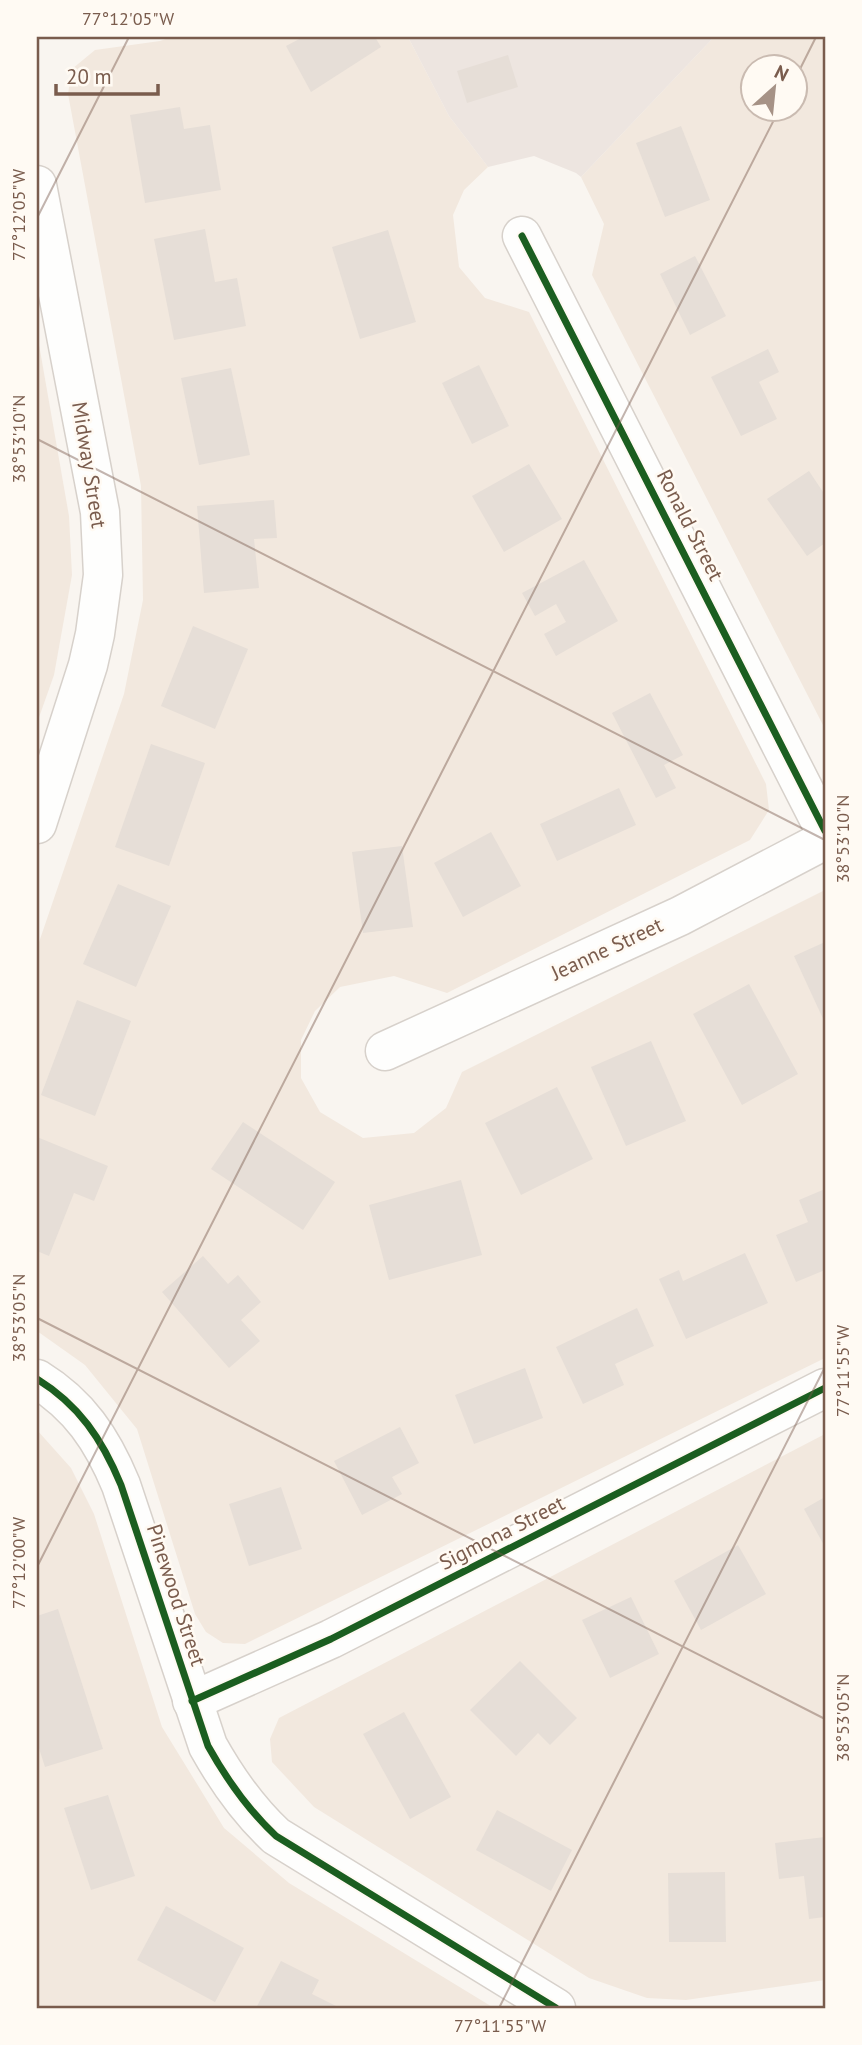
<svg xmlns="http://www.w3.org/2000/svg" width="862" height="2045" font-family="'PT Sans',sans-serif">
  <rect width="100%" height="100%" fill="#f9f5f0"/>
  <g fill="#f2e8de" fill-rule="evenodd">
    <path d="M172 37H408L449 116 488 167 464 190 453 215 459 267 485 298 529 312 766 784 769 810 750 840 447 993 394 976 340 987 315 1011 301 1040V1078L320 1112 363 1138 414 1133 446 1108 462 1072 825 890V1358L245 1644 223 1643 206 1632 195 1614 137 1429 85 1365 37 1331V948L124 694 143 600 141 486 68 94 72 69 95 50 160 41Z"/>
    <path d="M714 37H825V729L592 275 604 224 581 177ZM754 66H796V108H754Z"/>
    <path d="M37 333 69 516 72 575 54 675 37 723Z"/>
    <path d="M37 1430 71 1468 94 1514 162 1727 224 1828 289 1883 494 2008H37Z"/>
    <path d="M825 1434V1980L686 2000 647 1998 589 1978 314 1807 272 1762 270 1739 279 1718Z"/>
  </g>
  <path fill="#ede5e0" d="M408 37H714L581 177 576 173 534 156 488 167 449 116Z"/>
  <g fill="#e6ded7">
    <path d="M303 37H375L381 47 311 92 286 46Z"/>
    <path d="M508 55 518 87 467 103 457 71Z"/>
    <path d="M180 107 184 129 210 125 221 190 145 203 130 115Z"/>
    <path d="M681 126 710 200 665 217 636 143Z"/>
    <path d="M205 229 215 282 237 278 246 326 174 340 154 239Z"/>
    <path d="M388 230 416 322 360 339 332 247Z"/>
    <path d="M695 256 726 316 690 335 660 274Z"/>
    <path d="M768 349 779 372 759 382 777 419 741 436 711 377Z"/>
    <path d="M479 365 509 426 472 444 442 383Z"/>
    <path d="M231 368 250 455 199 465 181 378Z"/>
    <path d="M529 464 562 519 504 552 472 496Z"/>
    <path d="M809 471 825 495V543L807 556 767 499Z"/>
    <path d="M274 500 277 538 254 539 259 588 204 593 197 506Z"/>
    <path d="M584 560 618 621 556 656 544 634 566 622 556 604 535 616 522 593Z"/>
    <path d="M193 626 248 649 215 729 161 706Z"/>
    <path d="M650 693 683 755 664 765 676 788 656 798 612 713Z"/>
    <path d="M151 744 205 763 169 866 115 847Z"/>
    <path d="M619 788 636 825 557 861 540 824Z"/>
    <path d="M491 832 521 886 463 917 434 863Z"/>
    <path d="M402 846 413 927 363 933 352 852Z"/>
    <path d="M118 884 171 906 136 987 83 964Z"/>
    <path d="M825 942V1023L794 956Z"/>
    <path d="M749 984 798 1074 742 1105 693 1014Z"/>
    <path d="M77 1000 131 1021 95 1116 41 1095Z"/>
    <path d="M651 1041 686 1121 626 1146 591 1067Z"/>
    <path d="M557 1087 593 1159 521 1195 485 1123Z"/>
    <path d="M243 1122 335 1182 303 1230 211 1169Z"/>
    <path d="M37 1137 108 1166 94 1201 74 1193 49 1256 37 1251Z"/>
    <path d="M461 1180 482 1255 389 1280 369 1205Z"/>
    <path d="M825 1189V1270L796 1282 776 1235 808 1222 799 1200Z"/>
    <path d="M745 1253 768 1303 686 1339 659 1279 679 1270 683 1281Z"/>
    <path d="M203 1256 228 1284 238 1275 261 1302 241 1320 260 1341 229 1368 162 1292Z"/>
    <path d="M637 1308 654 1346 615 1364 624 1385 583 1404 556 1347Z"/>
    <path d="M525 1368 543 1418 474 1444 455 1395Z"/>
    <path d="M400 1427 419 1463 392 1477 402 1494 362 1515 334 1461Z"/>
    <path d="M281 1487 302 1549 249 1566 229 1504Z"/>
    <path d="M825 1497V1547L804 1509Z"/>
    <path d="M738 1545 766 1594 701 1630 674 1581Z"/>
    <path d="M631 1597 659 1654 610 1678 582 1620Z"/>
    <path d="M58 1609 103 1749 45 1767 37 1742V1616Z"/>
    <path d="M520 1661 577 1718 550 1745 538 1733 516 1756 470 1710Z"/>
    <path d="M404 1712 451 1797 410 1819 363 1734Z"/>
    <path d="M108 1795 135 1876 91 1890 64 1808Z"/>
    <path d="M497 1810 572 1850 551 1891 476 1850Z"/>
    <path d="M825 1837V1917L809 1919 804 1876 779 1879 775 1843Z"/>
    <path d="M725 1872 726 1942H669L668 1873Z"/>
    <path d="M166 1906 244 1948 215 2002 137 1960Z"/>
    <path d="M281 1961 319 1980 312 1994 340 2008H256Z"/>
  </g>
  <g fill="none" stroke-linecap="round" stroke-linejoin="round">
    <g stroke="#d7d1cb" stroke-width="41">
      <g id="minor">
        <path d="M37 185 100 512 103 575 95 634 88 665 37 824"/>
        <path d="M522 236 825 831"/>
        <path d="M385 1051 680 916 825 840"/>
        <path d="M37 1379C79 1405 102 1439 121 1485L208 1746C227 1780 247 1809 276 1836L556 2008"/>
        <path d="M192 1701 331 1639 825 1388"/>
      </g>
    </g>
    <use href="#minor" stroke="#fefefd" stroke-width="38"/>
    <g stroke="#fffaf3" stroke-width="11">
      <g id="cycleway">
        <path d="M522 236 825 831"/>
        <path d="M37 1379C79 1405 102 1439 121 1485L208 1746C227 1780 247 1809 276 1836L556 2008"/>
        <path d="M192 1701 331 1639 825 1388"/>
      </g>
    </g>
    <use href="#cycleway" stroke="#1b5e20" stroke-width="7"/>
  </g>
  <path fill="none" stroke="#7a5c4d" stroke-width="2" stroke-opacity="0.45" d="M796 77 816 37M37 218 129 37M37 439 825 840M37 1318 825 1719M37 1567 780 108M499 2008 825 1367"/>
  <g text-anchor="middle" stroke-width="5" stroke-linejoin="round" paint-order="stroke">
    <g font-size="21" fill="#7a5c4d" stroke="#fffaf3">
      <text transform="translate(89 465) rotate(81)" y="7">Midway Street</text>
      <text transform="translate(690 525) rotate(63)" y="7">Ronald Street</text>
      <text transform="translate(607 949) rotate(-25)" y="7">Jeanne Street</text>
      <text transform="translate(502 1533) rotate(-27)" y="7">Sigmona Street</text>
      <text transform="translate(176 1595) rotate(72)" y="7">Pinewood Street</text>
    </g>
  </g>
  <rect width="862" height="2045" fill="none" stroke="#fffaf3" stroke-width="77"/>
  <g transform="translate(774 88) rotate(27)"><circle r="33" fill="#fffaf3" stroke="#cabbb1" stroke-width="2"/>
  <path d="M0-5L12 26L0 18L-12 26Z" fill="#a69286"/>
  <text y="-10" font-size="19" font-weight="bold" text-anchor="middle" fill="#7a5c4d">N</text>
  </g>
  <path d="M56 84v10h102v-10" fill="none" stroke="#7a5c4d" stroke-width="3.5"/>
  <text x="66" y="84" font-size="21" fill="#7a5c4d" stroke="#fffaf3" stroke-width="5" paint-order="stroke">20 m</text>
  <rect x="38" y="38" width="786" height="1969" fill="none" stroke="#7a5c4d" stroke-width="2.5"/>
  <g font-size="18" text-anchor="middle" fill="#7a5c4d">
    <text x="128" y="25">77°12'05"W</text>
    <text transform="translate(19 215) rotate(-90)" y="6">77°12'05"W</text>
    <text transform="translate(19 439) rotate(-90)" y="6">38°53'10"N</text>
    <text transform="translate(843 839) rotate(-90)" y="6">38°53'10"N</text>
    <text transform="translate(19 1318) rotate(-90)" y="6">38°53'05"N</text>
    <text transform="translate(843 1371) rotate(-90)" y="6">77°11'55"W</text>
    <text transform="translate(19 1563) rotate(-90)" y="6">77°12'00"W</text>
    <text transform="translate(843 1718) rotate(-90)" y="6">38°53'05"N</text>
    <text x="500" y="2032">77°11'55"W</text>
  </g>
</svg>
